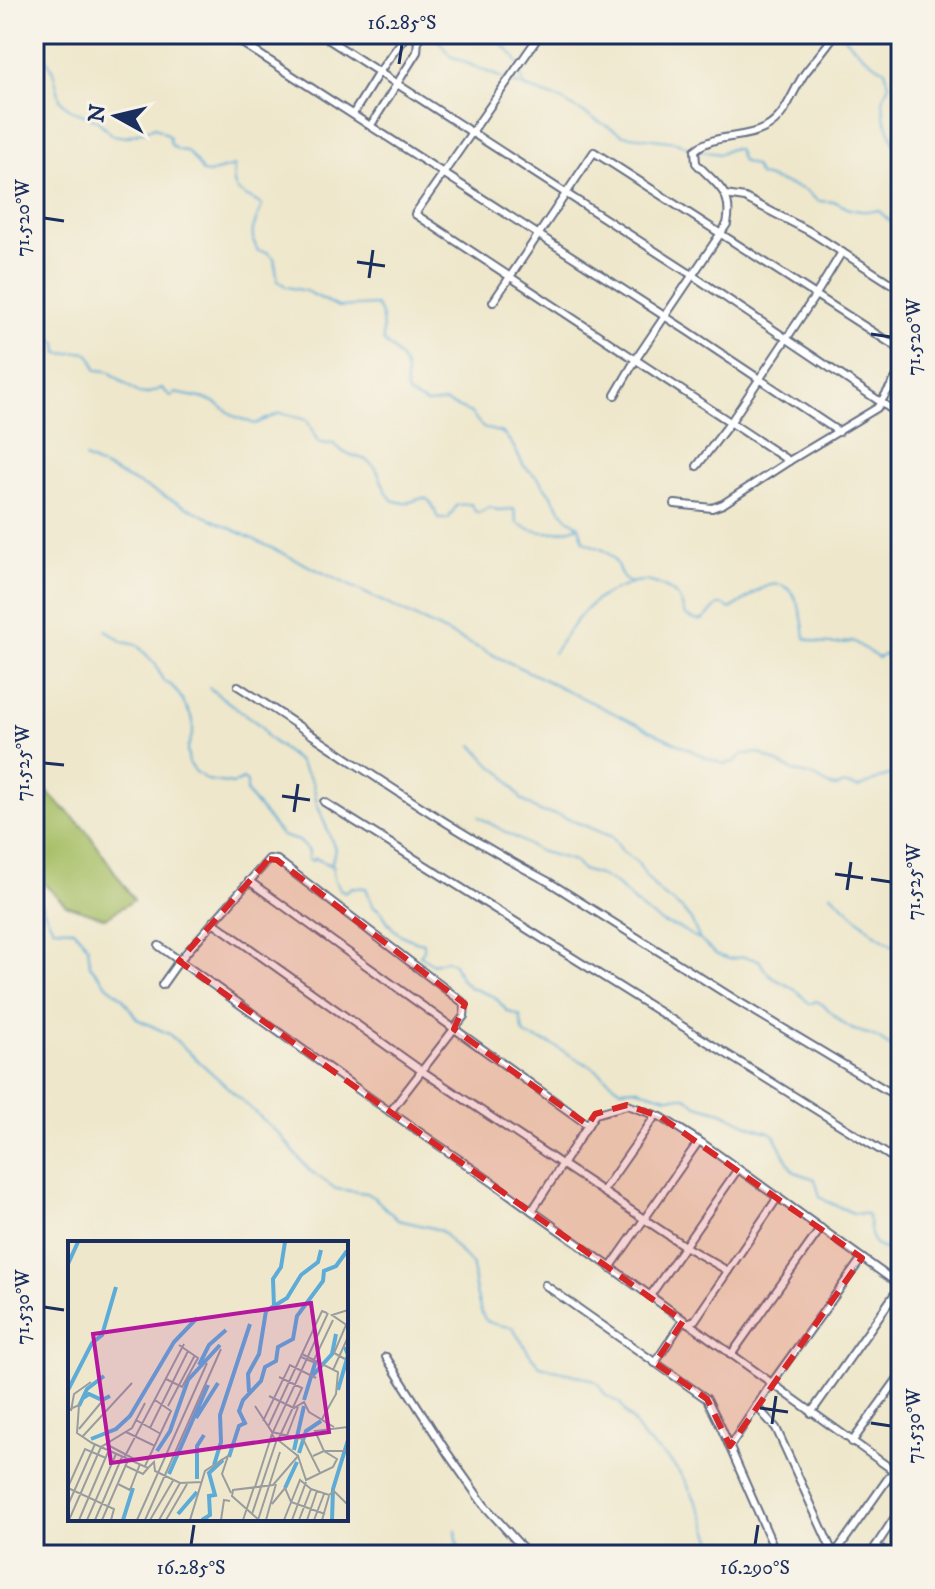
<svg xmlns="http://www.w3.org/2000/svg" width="935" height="1589" font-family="'IM FELL DW Pica',serif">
  <rect width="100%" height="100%" fill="#f7f3e8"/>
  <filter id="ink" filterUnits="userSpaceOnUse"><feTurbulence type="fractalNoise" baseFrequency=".0125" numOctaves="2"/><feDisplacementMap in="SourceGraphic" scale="16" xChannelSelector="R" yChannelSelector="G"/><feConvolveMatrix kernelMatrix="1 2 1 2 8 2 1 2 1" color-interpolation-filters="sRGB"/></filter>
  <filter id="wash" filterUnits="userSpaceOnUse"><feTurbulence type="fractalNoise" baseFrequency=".006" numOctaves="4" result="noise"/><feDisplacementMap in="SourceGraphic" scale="32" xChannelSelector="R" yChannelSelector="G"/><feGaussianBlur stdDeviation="1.8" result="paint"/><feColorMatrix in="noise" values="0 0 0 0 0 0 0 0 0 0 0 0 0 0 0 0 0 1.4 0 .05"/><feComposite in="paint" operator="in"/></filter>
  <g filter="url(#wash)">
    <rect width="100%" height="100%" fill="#eee7cb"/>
    <path fill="#a5be64" stroke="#607661" stroke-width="2" d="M34 779 86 830 134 900 105 918 66 905 34 874Z"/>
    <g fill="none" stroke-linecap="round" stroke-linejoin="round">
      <g stroke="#5dabd7" stroke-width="2">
        <path d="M434 34 450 56 504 79"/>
        <path d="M492 34 514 56 517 63"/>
        <path d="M840 34 870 61 885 70 889 84 883 99 884 116 895 145 901 153"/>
        <path d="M34 44 47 60 53 71 60 99 65 105 73 111 97 120 112 135 126 137 155 127 169 136 171 145 178 150 187 151C192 158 199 164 202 172L209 173 234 166C231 196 240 191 262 205 257 224 246 229 258 251L267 252 274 258 278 281 287 287 306 291 338 307 376 305C385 317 382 327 383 341 392 349 406 361 406 374 407 383 403 383 408 394L427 404 445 402 471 413 483 428 503 433 512 444 524 466 539 479 568 519 579 526 584 542C596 547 610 550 616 563 619 568 620 576 625 580 631 585 636 581 643 581 653 581 671 589 678 597 682 602 683 610 685 615 704 627 705 617 718 605H724L730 609C742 603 750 595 761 589 796 570 803 616 805 638 822 645 835 646 853 641L878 658 885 654 893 667 901 671"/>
        <path d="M519 69 523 82 527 89"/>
        <path d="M510 82 559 99 623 135 676 142 694 150"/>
        <path d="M700 151 720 154 730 149H737L742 161 754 166 759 175 805 190 818 201 836 202 849 209 861 211H879L891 222 901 223"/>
        <path d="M34 336C45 333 49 336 57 343L58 353C78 356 90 342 96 370L108 371 138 393 147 394 162 388 171 397 175 393 206 399 216 403 236 417 255 424 280 413 307 420 318 442 327 444 333 443 343 452 366 460 376 468 386 491 392 500C396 501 402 503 405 503 414 503 423 493 430 502 435 507 434 513 439 519H448L457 505 471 504 475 511 478 513 490 507 498 510 514 509 517 523C536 535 557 534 577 527"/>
        <path d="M85 458 707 758 724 764 734 762 743 754 759 753 796 772 813 776 830 786 837 787 844 784 858 788 888 775 901 778"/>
        <path d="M106 630 123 642 137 645 156 665 163 681 171 685 180 696 193 720V732L187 750 189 763 196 772 207 780 233 784 243 779 247 782V792L251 798 282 836 299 841 309 851 308 859 312 861 315 858 334 867"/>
        <path d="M553 653C568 633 583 606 606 594 614 590 623 587 631 584"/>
        <path d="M209 688 261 726 267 737 299 762 313 783 317 804 335 849 332 862 334 879 340 889 345 892 352 887 366 888 373 906C383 911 384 917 390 925 397 935 412 941 424 943V950L420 955 433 964 447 960 454 964 461 979 469 987 495 997 507 1011 520 1016 523 1032 527 1036 551 1044 595 1069 621 1089 635 1088 667 1097H686L697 1105 722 1112 750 1126 769 1132 774 1135 791 1168 795 1172 815 1179 820 1197 828 1202 853 1213 867 1214C873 1229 866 1245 885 1249L896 1244"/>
        <path d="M473 745 491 765 504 775 522 800 540 812 559 815 612 837 623 852 638 863 645 875 659 892 682 909 691 920 700 940"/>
        <path d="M479 817 539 851 574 861 582 870 602 876 616 884 644 911 665 924 679 928 701 941 717 955 729 959 743 957 759 960C771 983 777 977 795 990 800 993 805 1000 810 1004L816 1001C828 1005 835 1019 847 1026 856 1033 868 1032 878 1038 886 1043 891 1048 901 1051"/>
        <path d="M34 891 53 928 73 929 88 946 90 965 107 985 122 997 137 1019 169 1034 281 1136 309 1170 336 1189 366 1193 376 1199 398 1220 433 1228 443 1232 453 1245 473 1265C472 1275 479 1316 487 1321 493 1325 504 1326 512 1327L531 1356 540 1366 591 1379 599 1384 605 1395 621 1404 626 1414 632 1420 642 1437 670 1461 685 1480 703 1515 718 1555"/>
        <path d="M830 893 874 933 901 951"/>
        <path d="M900 1242H901"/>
        <path d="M456 1530 458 1549 463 1555"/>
        <path d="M312 1551 315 1555"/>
        <path d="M34 1554 36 1555"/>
      </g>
    </g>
  </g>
  <g filter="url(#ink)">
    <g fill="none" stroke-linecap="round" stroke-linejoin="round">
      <g stroke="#656f84" stroke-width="10">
        <g id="minor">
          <path d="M228 34 686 330 839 432"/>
          <path d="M320 34 692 275 894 411 901 414"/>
          <path d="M539 36 415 214 789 461"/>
          <path d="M353 114 379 72 407 34"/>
          <path d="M371 125 417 52 418 40 409 34"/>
          <path d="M725 195 745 198 809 231 901 290"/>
          <path d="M493 302 594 152 901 350"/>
          <path d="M615 395 636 359 727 224C734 191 715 184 696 163L695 150C715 133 743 140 765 128 786 118 792 91 805 73 815 60 826 48 835 34"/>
          <path d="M697 466 730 423 815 296 842 252"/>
          <path d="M675 504 712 508 723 504 789 461 877 408 901 370"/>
          <path d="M238 686C341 753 441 825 549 882L736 1000 901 1099"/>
          <path d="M324 802 901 1163"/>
          <path d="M249 881 588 1125"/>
          <path d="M213 922 422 1071 686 1247 728 1271"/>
          <path d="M159 946 373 1100 492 1182 901 1476"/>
          <path d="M162 985 179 961 269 859 277 860 465 1004 464 1016 390 1112"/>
          <path d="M603 1191 656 1115"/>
          <path d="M532 1211 595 1114 627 1105 661 1117 702 1143 901 1286"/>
          <path d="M610 1268 699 1141"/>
          <path d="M545 1285 707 1399 720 1425 777 1555"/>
          <path d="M650 1296 738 1169"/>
          <path d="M731 1355 821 1228"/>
          <path d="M386 1357 448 1454 484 1505 529 1555"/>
          <path d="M655 1363 682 1322 687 1323 695 1320 778 1197"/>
          <path d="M756 1406 776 1428 834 1555"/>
          <path d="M811 1413 901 1285"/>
          <path d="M852 1442 901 1374"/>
          <path d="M730 1446 771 1384 862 1258"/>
          <path d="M876 1546 892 1555"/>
          <path d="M834 1555 901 1460"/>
          <path d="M870 1555 901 1508"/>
        </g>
      </g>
      <use href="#minor" stroke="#fff" stroke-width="6"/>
    </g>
  </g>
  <path fill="#d62828" fill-opacity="0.2" stroke="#d62828" stroke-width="6" stroke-dasharray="16 10" stroke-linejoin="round" d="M269 859 277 860 465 1004 454 1029 588 1125 595 1114 627 1105 661 1117 862 1258 730 1446 707 1399 655 1363 683 1321 179 961Z"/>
  <path fill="none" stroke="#1b2f5e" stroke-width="3" d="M399 64 402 44M44 218 64 221M357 262 385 266M369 278 373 250M871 334 891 337M44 763 64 765M282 796 310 800M294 812 298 784M835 874 863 878M871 879 891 882M847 890 851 862M44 1307 64 1310M760 1408 788 1412M871 1423 891 1426M772 1424 776 1396M191 1545 194 1525M755 1545 758 1525"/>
  <g transform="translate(68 1241)">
    <rect width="280" height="280" fill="#eee7cb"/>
    <path fill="none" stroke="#5dabd7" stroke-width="4" d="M0 23 10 1M206 65 205 38 213 26 217 1M131 124 141 104 158 89M245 134 264 113 268 93M0 149 24 102 34 94 48 46M270 149 280 114 277 106M181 151 180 133 191 113 198 70 219 57 233 34 250 21 253 9M15 157 21 153 34 159 42 155M236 159 248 119M11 165 19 148 36 135M128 177 150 142M23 198 48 188 62 175 106 101 129 77M226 209 236 165M89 210 102 190 120 139 152 104M231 212 238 190 253 180M161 216 171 185 177 182 171 170 175 159 193 140 197 126 208 120 210 106 225 98 229 75 255 40 256 30 268 25 279 10M146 224 153 201 152 174 182 83M101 233 140 144M129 238V205L136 194M217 247 229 221M110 273 129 251M55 279 65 247M134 279 142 274 141 255 147 254 141 232 155 219M264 279 265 248 280 199"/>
    <path fill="none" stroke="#9a9d9f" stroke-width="2" d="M280 69 264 74 280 85M234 113 270 131 268 153 254 178M233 116 245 121 265 79M277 118 266 112 278 84M265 129 280 96M211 136 234 147 210 199 230 215M98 138 114 146 130 117 111 104M201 155 226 167 236 161 241 171 266 186M100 165 127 114M187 165 204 191 235 198 252 232M0 169 11 164 9 192 24 202 80 227 86 221 87 230 112 242 134 241M3 170 6 153 23 141M68 179 93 193M195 180 222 124 248 137M200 186 254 70 259 72M82 187 120 110M11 188 36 158M58 191 87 205M15 195 64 142M218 197 230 166M38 203 68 219M245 215 256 210H280M56 217 116 103M58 225 75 233 80 227M77 225 103 170 87 159M50 243 62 249 72 223M0 246 17 208 38 217M187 246 204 193 260 72M0 247 46 268 43 279M243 248 261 254 266 250 280 264M204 263 217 247 223 261 257 273M0 264 27 203M184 273 208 201 204 193M1 279 33 206 64 187 77 162M11 279 40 211M19 279 48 213M27 279 54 216M34 279 60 219M69 279 139 122M77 279 153 108M82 279 106 238M91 279 112 242M98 279 119 243M122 279 137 230 160 215 154 233 163 252M153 279 156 259 162 260M175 279 186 246M190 279 212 211M191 279 164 255 165 249 205 244 230 215 238 239 265 226 269 218 256 210 247 190 280 186M198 279 208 243M216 279 232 239 243 248 231 279M224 279 238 241M239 279 249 250M246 279 256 253M254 279 261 255"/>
    <path fill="#b5179e" fill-opacity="0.15" stroke="#b5179e" stroke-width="4" d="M243 62 261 191 43 222 25 93Z"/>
    <rect width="280" height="280" fill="none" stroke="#1b2f5e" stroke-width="4"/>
  </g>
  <rect width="935" height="1589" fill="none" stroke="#f7f3e8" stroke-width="88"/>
  <g transform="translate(116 116) rotate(278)" stroke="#f7f3e8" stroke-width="6" paint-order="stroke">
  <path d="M0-6L14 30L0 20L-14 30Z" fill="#1b2f5e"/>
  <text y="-12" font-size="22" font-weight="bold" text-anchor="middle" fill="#1b2f5e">N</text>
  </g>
  <rect x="44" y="44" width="847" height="1501" fill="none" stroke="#1b2f5e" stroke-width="3"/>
  <g font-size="20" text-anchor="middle" fill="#1b2f5e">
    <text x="402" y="29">16.285°S</text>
    <text transform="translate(22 218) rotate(-90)" y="7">71.520°W</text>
    <text transform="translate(913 337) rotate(-90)" y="7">71.520°W</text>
    <text transform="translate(22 763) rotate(-90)" y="7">71.525°W</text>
    <text transform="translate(913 882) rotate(-90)" y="7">71.525°W</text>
    <text transform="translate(22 1307) rotate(-90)" y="7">71.530°W</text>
    <text transform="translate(913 1426) rotate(-90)" y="7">71.530°W</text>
    <text x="191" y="1574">16.285°S</text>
    <text x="755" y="1574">16.290°S</text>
  </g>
</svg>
